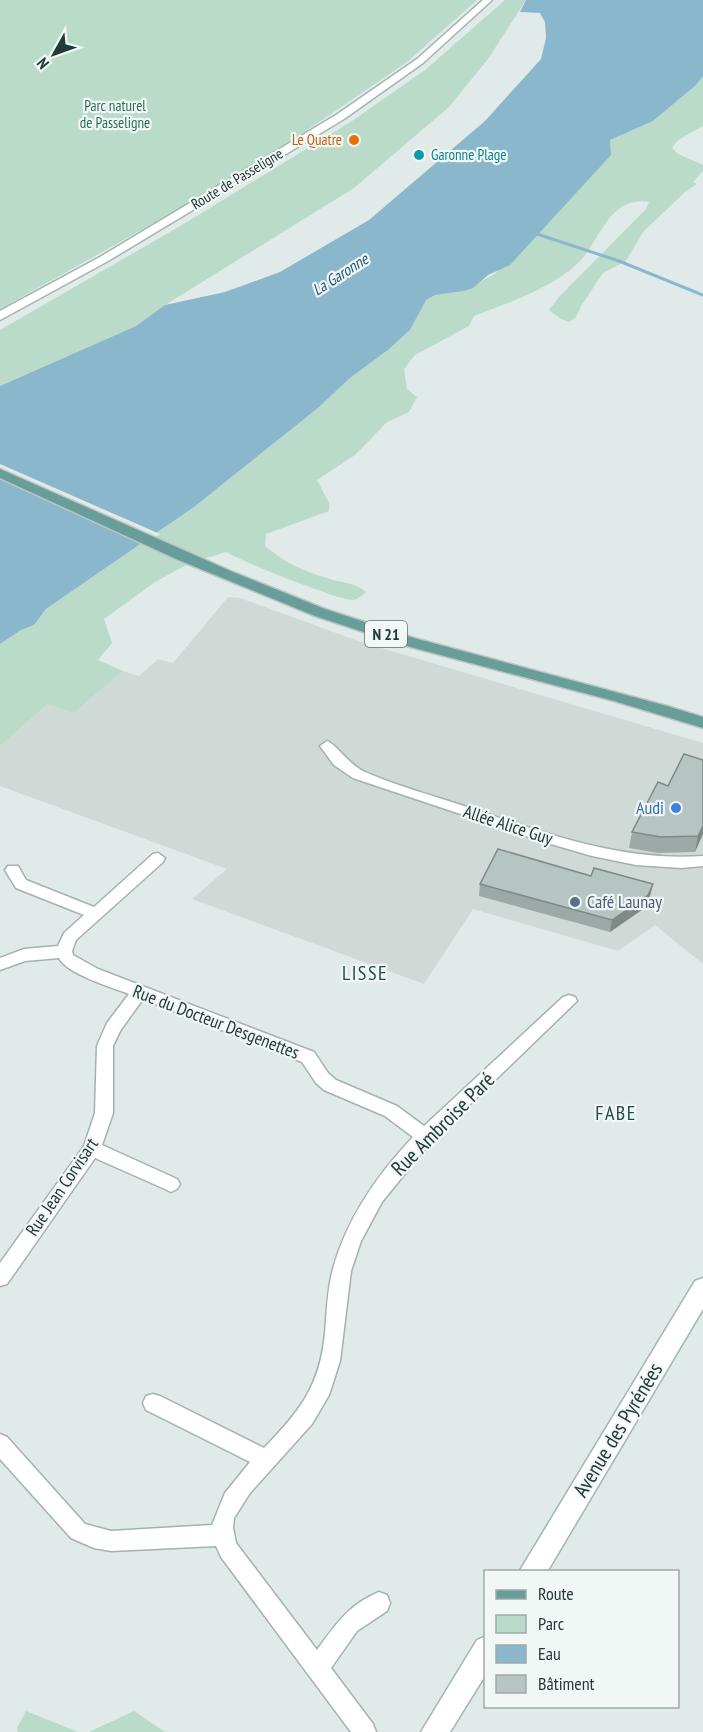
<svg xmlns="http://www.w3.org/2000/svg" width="703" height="1732" font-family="'PT Sans Narrow',sans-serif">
  <rect width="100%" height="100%" fill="#e0eae8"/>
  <path fill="#cfdad7" d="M228 597 240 598 361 642 703 743V964L655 925 618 951 473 909 424 984 192 899 227 869 0 786V746L47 703 74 713 123 671 139 676 158 659 173 663Z"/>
  <g fill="#badbc9">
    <path d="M0 0H477L407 62 303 133 181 208 0 309Z"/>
    <path d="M505 0H526L488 59 449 107 354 188 165 305 136 326 0 386V330L182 225 352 121 425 70Z"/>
    <path d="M703 76V126L678 140 672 148 678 154 703 165V171L693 182 697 184 685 192 643 232 626 261 603 273 581 306 576 317 569 322 561 319 549 310 558 298 646 209 649 202C608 195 600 243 577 264 548 290 510 302 474 316L469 326 415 355 404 369 407 389 417 397 409 412 387 422 355 455 317 480 329 503V511L266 534 265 546C283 561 304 572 327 578 341 583 355 582 366 592 363 595 358 599 354 600 342 602 241 561 226 552L190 563 155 582 104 619 112 643 98 660 123 671 74 713 47 704 0 746V644L21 630 34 625 46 609 194 507 318 408 350 378 388 350 410 330 425 300 435 295 464 291 496 273 610 140 653 121 696 85Z"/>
    <path d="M26 1711 78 1732H18L17 1728Z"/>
    <path d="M134 1711 165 1732H89Z"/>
  </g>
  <path fill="#8bb7cd" d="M526 0H703V76L696 85 653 121 610 140 611 155 510 265 488 275 473 288 464 291 435 295 426 300 410 330 388 350 350 378 318 408 194 507 46 609 34 625 21 630 0 644V386L136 326 165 305 225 292 280 272 369 220 485 121 541 59 546 38 545 22 540 13 520 12Z"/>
  <path fill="#e0eae8" d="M0 464 160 534 147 543 0 478Z"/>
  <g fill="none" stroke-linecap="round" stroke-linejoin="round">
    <path stroke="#8bb7cd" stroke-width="3" d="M534 233 619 261 703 295"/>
    <g stroke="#a3b2b0" stroke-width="3">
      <g id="street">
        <path d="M327 741C336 744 350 766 365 772 397 786 431 795 464 806 542 832 620 862 703 856V866L681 868 636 865 592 856 544 842 353 778 334 765 320 746Z"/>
        <path d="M158 853 165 858 163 862 76 940 72 951 73 955 98 969 314 1052 328 1073 336 1080 397 1106 424 1126 563 997 569 995 575 997 577 1001 429 1144 382 1202 361 1241 351 1271 340 1361 329 1395 312 1424 250 1493 234 1518 233 1528 236 1543 317 1650C336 1624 348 1605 379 1592L387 1595 390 1603 387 1611 357 1631 331 1668 373 1724 376 1732H351L221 1557 216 1546 111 1551 94 1548 71 1538 0 1459V1434L7 1437 85 1524 111 1531 212 1525 225 1493 250 1462 146 1410 143 1403 146 1396 153 1394 160 1396 264 1448C300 1411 320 1386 325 1333 327 1312 327 1290 333 1269 347 1218 377 1175 413 1137L385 1116 324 1090 316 1083 302 1062 143 999 120 1031 113 1046V1113L102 1145 177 1179 180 1184 177 1189 171 1192 165 1189 95 1158 7 1284 0 1286V1263L84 1146 95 1113 97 1046 107 1023 129 994C111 987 67 974 59 958L25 961 0 970V958L24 949 58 946 64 933 84 915 16 888 5 870 8 866H18L26 880 94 907 153 854Z"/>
      </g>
    </g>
    <g stroke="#a0b6b2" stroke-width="3">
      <g id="secondary">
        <path d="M483 0H492L423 63 344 119 108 261 0 320V311L100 257 336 115 417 59Z"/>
        <path d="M703 1278V1309L547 1572H519L695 1281Z"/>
        <path d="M486 1636V1674L450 1732H421L477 1640Z"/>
      </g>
    </g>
    <g stroke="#bdc4c3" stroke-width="3">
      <path id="primary" d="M0 469 233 572 325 609 414 638 667 706 703 717V728L614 701 403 645 315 616 176 559 0 478Z"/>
    </g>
    <use href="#street" fill="#fff" fill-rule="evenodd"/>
    <use href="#secondary" fill="#fff" fill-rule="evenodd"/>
    <use href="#primary" fill="#679e9a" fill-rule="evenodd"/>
  </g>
  <g fill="#9da9a6">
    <path d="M703 760V834L695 852 658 853 629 848 632 832 668 786Z"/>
    <path d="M591 876 653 884 650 896 646 907 610 932 479 896 480 884Z"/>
  </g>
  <g fill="#7f8a87">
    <path d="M703 826V834L695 852 698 836Z"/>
    <path d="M653 884 650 896 646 907 610 932 612 920Z"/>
  </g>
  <g fill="#b6c5c1" stroke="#7f8a87" stroke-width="1.5">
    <path d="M684 754 703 760V826L698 836 661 837 632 832 658 782 668 786Z"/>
    <path d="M498 849 591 876 594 868 653 884 648 895 612 920 480 884Z"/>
  </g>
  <circle fill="#e8710a" stroke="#f1f7f5" stroke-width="2" cx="354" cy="140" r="6"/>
  <circle fill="#0f9aa8" stroke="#f1f7f5" stroke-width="2" cx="419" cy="155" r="6"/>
  <circle fill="#3f7fe0" stroke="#f1f7f5" stroke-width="2" cx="676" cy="808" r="6"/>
  <circle fill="#5c6f8a" stroke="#f1f7f5" stroke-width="2" cx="575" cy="902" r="6"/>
  <g text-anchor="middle" stroke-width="4.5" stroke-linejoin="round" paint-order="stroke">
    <g font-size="15" fill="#2e6f53" stroke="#f1f7f5">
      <text x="115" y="111">Parc naturel<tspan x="115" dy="17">de Passeligne</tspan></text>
    </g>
    <g font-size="15" fill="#c56008" stroke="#f1f7f5" text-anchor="end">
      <text x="342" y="145">Le Quatre</text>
    </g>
    <g font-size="15" fill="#0d838f" stroke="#f1f7f5" text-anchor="start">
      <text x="431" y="160">Garonne Plage</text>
    </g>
    <g font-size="15" fill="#223a38" stroke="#f1f7f5">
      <text transform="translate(237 179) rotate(-31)" y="5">Route de Passeligne</text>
    </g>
    <g font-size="16" font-style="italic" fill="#1f5673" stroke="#f1f7f5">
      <text transform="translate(340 274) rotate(-33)" y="6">La Garonne</text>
    </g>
    <rect fill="#f1f7f5" stroke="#607371" stroke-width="1.5" x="365" y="621" width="42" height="26" rx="4.5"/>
    <g font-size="16" font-weight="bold" fill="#223a38">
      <text x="386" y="640">N 21</text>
    </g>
    <g font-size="18" fill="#366cbe" stroke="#f1f7f5" text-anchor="end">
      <text x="664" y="814">Audi</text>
    </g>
    <g font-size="18" fill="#223a38" stroke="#f1f7f5">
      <text transform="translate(508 825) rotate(18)" y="6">Allée Alice Guy</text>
      <text transform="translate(216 1022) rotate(21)" y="6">Rue du Docteur Desgenettes</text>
      <text transform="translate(62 1187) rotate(-56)" y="6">Rue Jean Corvisart</text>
    </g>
    <g font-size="18" fill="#4e5e75" stroke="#f1f7f5" text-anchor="start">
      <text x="587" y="908">Café Launay</text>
    </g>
    <g font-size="20" letter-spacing="1.5" fill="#1f4b48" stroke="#f1f7f5">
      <text x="365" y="980">LISSE</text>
      <text x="616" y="1120">FABE</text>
    </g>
    <g font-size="21" fill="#223a38" stroke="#f1f7f5">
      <text transform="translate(443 1124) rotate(-45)" y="7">Rue Ambroise Paré</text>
      <text transform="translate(618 1430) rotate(-59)" y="7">Avenue des Pyrénées</text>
    </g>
  </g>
  <rect x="484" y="1570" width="195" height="138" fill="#f1f7f5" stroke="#9eaba9" stroke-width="1.5"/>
  <rect x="496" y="1590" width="30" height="9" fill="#679e9a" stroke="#9eaba9" stroke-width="1.5"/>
  <text x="538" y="1600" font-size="18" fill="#223a38">Route</text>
  <rect x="496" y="1615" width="30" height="18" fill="#badbc9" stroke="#9eaba9" stroke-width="1.5"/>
  <text x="538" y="1630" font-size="18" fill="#223a38">Parc</text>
  <rect x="496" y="1645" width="30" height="18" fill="#8bb7cd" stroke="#9eaba9" stroke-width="1.5"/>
  <text x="538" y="1660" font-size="18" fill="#223a38">Eau</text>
  <rect x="496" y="1675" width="30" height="18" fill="#b6c5c1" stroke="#9eaba9" stroke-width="1.5"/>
  <text x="538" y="1690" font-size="18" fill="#223a38">Bâtiment</text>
  <g transform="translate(54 54) rotate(230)" stroke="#f1f7f5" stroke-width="4.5" paint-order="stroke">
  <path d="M0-4.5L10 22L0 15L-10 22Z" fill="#223a38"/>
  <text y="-9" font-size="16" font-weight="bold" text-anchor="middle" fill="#223a38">N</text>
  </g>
</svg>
